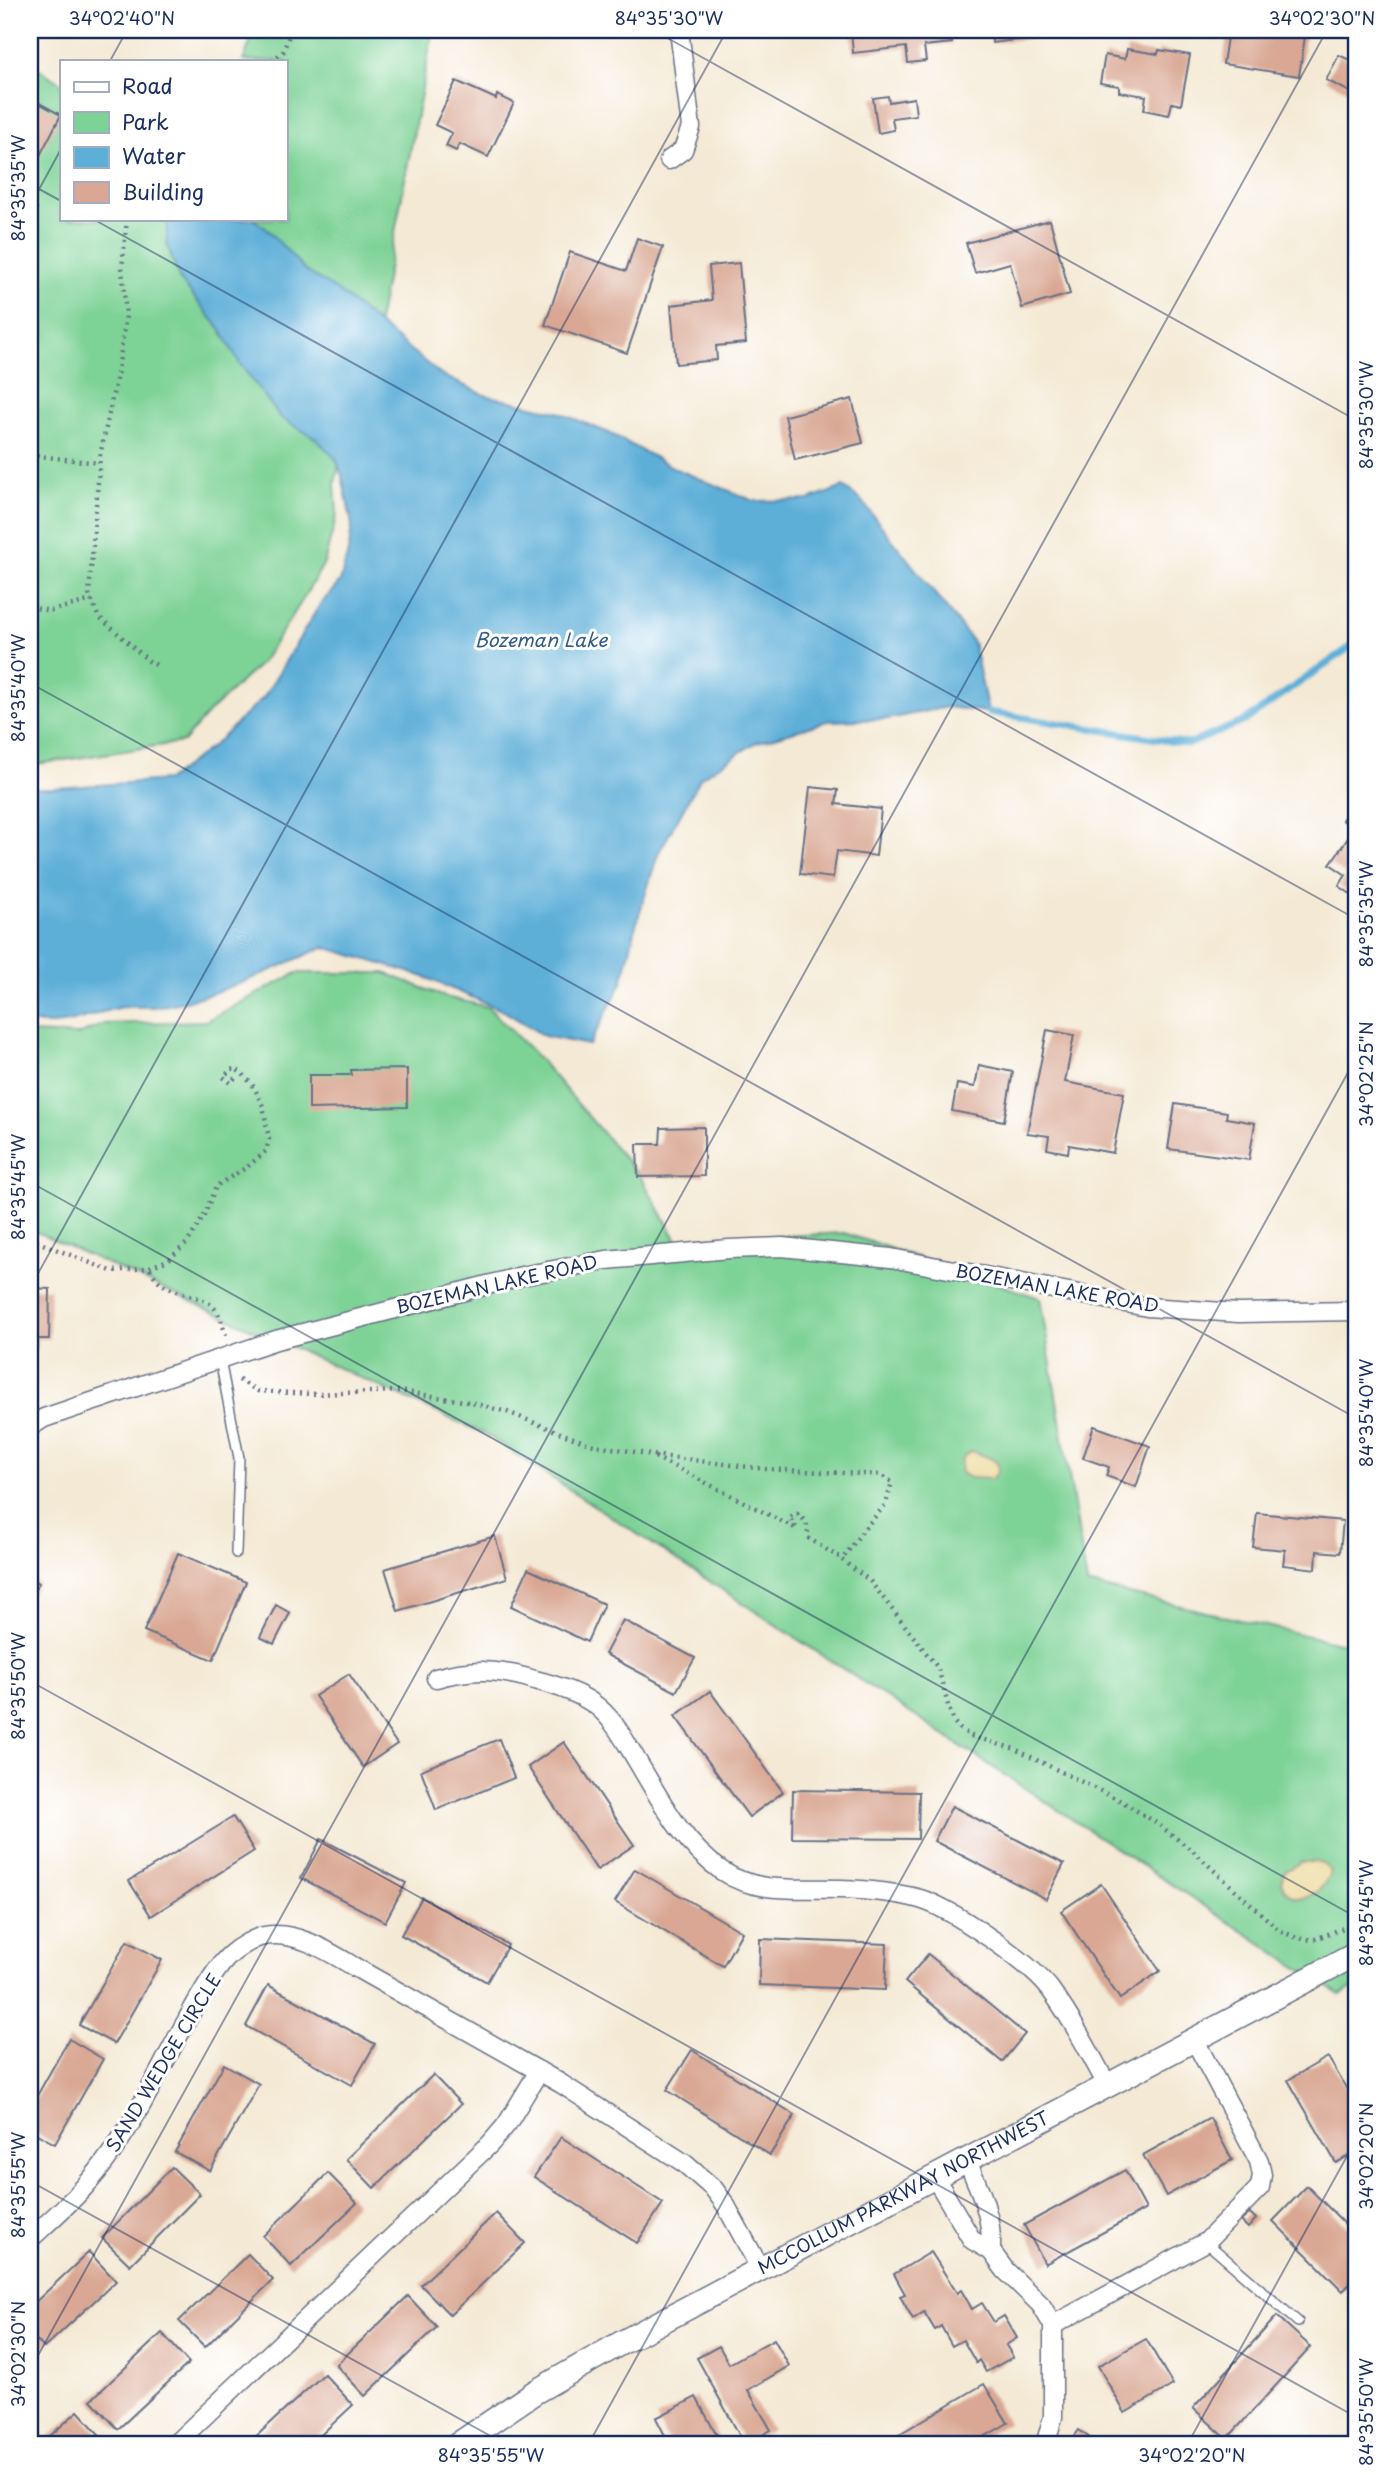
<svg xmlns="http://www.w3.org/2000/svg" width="1386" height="2475" font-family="'Playpen Sans',sans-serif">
  <rect width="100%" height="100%" fill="#fff"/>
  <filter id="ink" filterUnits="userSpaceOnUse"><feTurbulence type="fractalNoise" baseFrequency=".0143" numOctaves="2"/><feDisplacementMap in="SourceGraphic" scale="14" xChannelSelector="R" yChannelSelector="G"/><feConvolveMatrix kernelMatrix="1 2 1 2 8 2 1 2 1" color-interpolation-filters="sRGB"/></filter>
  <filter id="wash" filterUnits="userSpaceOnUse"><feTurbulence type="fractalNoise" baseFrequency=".00686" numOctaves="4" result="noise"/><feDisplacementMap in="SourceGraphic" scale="28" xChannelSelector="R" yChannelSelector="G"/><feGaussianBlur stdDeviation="1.57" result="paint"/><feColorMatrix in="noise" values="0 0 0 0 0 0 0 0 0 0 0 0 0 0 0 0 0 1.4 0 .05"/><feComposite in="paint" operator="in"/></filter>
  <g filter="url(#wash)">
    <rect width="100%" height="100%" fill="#f4e9d4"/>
    <g fill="#7dd295" stroke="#4c807a" stroke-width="2">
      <path d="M255 30H433L365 392 344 441 335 483 337 515 324 563 300 604 262 662 209 712 183 742 30 765V64L61 83V219H285V61H243Z"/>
      <path d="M297 973H385L445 997 488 1007 542 1062 642 1179 678 1242 844 1233 1040 1298 1087 1584 1356 1647V1986L1340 1995 485 1434 30 1229V1033L78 1035 104 1024 206 1021Z"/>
    </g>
    <g fill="#eeda9e" stroke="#84847e" stroke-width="2">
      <path d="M973 1451 992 1459 998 1464V1472L992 1479 970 1478 961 1473C959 1463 962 1454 973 1451Z"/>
      <path d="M1301 1862C1313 1862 1324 1860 1330 1872 1323 1896 1292 1911 1281 1882L1284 1872Z"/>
    </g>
    <path fill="#5dafd8" stroke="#3c6f9b" stroke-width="2" d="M167 219H252L265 227 305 270 338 291 441 375 485 395 558 412 609 433 676 469 754 501 809 500 843 487 860 499 973 642 988 712 947 707 888 719 828 721 755 743 701 777 658 854 636 925 622 983 589 1045 544 1036 504 1011 422 976 324 947C271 970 220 996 162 1006 146 1009 129 1004 114 1009 89 1015 55 1031 30 1021V788H55L168 780 215 744 264 697 319 606 340 582 349 548 352 525 342 476 336 459 315 438 281 418 240 364 221 330 180 280 167 244Z"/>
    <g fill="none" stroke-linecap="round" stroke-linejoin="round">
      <path stroke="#5dafd8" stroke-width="7" d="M988 712 1189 744 1245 721 1356 643"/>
    </g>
    <g id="blocks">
      <g fill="#d9a793">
        <path d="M851 30H951L952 43 924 46 926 61 908 63 906 47 853 53Z"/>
        <path d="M991 30H1039L1040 37 992 43Z"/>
        <path d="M1228 30H1306L1299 76 1223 64Z"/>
        <path d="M1127 49 1158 54 1159 50 1190 55 1181 105 1172 103 1169 115 1144 110 1146 96 1119 92V86L1100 83 1105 55 1125 59Z"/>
        <path d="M1339 55 1356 63V95L1326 80Z"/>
        <path d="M456 81 496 99 497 95 514 103 488 157 460 144 456 151 446 146 452 133 435 125Z"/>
        <path d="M888 96 889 102 914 98 916 115 892 118 894 130 878 133 873 98Z"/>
        <path d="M30 98 61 115 35 165 30 162Z"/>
        <path d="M30 205 37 209 30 222Z"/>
        <path d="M1050 220 1070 294 1022 308 1010 263 975 273 966 243Z"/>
        <path d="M637 238 663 247 627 353 545 325 570 252 626 271Z"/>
        <path d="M739 263 746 343 716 346 717 360 676 364 671 305 712 300 709 266Z"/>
        <path d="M852 399 863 443 795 460 785 416Z"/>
        <path d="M810 787 838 790 836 804 881 809 876 856 837 851 833 878 800 874Z"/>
        <path d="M1356 799V895L1355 897 1339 886 1346 875 1330 864 1355 828 1342 820Z"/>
        <path d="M1047 1030 1074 1035 1065 1082 1124 1093 1113 1153 1069 1145 1068 1153 1047 1149 1049 1136 1027 1133Z"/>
        <path d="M979 1065 1013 1072 1004 1121 952 1111 957 1084 975 1087Z"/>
        <path d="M407 1069V1107L309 1109V1075H352L351 1070Z"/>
        <path d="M1175 1104 1227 1112 1226 1118 1255 1123 1249 1160 1168 1149Z"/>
        <path d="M704 1127V1176L638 1177 637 1144H660L661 1128Z"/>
        <path d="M30 1288 50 1289 49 1339H37L36 1350H30Z"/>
        <path d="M1094 1426 1150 1446 1136 1487 1106 1476 1109 1467 1083 1458Z"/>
        <path d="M1257 1513 1343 1521 1340 1553 1317 1551 1316 1569 1283 1565 1285 1550 1253 1547Z"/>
        <path d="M495 1536 507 1578 398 1611 385 1569Z"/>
        <path d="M178 1553 246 1582 213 1660 144 1631Z"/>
        <path d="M528 1569 604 1604 587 1642 511 1606Z"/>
        <path d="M30 1577 39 1583 30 1597Z"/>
        <path d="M276 1605 290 1613 274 1644 260 1637Z"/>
        <path d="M623 1620 695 1658 676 1692 605 1654Z"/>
        <path d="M349 1674 397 1744 363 1767 315 1696Z"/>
        <path d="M710 1691 783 1792 749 1817 675 1716Z"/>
        <path d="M499 1739 514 1778 436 1810 421 1770Z"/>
        <path d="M564 1742 634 1845 597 1870 528 1767Z"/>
        <path d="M793 1790 919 1792 918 1839 792 1838Z"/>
        <path d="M952 1806 1064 1864 1046 1899 934 1841Z"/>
        <path d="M233 1817 254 1851 151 1916 129 1881Z"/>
        <path d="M321 1839 406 1883 385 1922 301 1878Z"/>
        <path d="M635 1869 742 1932 723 1966 615 1902Z"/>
        <path d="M1101 1884 1160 1971 1120 1999 1061 1911Z"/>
        <path d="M422 1897 508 1945 487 1982 401 1935Z"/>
        <path d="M760 1939 887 1944 885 1990 759 1985Z"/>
        <path d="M127 1941 162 1960 114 2044 79 2025Z"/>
        <path d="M928 1954 1025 2034 1002 2062 905 1982Z"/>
        <path d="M268 1985 375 2044 352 2085 246 2026Z"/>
        <path d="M69 2039 103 2059 55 2144 30 2130V2108Z"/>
        <path d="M692 2050 795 2115 770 2155 667 2090Z"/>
        <path d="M1328 2057 1356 2105V2152L1336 2163 1288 2080Z"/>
        <path d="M224 2064 259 2084 210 2171 175 2152Z"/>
        <path d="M433 2075 461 2104 374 2188 346 2159Z"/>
        <path d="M1210 2118 1232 2160 1166 2196 1143 2155Z"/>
        <path d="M561 2137 663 2203 637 2243 534 2177Z"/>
        <path d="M172 2167 200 2194 130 2265 102 2238Z"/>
        <path d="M1125 2170 1146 2209 1045 2264 1024 2225Z"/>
        <path d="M328 2173 357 2203 291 2266 263 2236Z"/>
        <path d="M1307 2186 1356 2235V2277L1343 2291 1273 2221Z"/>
        <path d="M496 2213 525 2243 450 2315 421 2285Z"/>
        <path d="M1250 2213 1256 2219 1248 2228 1241 2221Z"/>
        <path d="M89 2252 116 2281 44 2348 30 2333V2307Z"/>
        <path d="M931 2252 957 2293 961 2290 972 2309 982 2303 994 2322 1004 2316 1017 2338 1006 2345 1013 2357 986 2372 979 2360 976 2363 963 2340 952 2346 941 2326 935 2330 924 2312 913 2319 900 2296 905 2294 894 2274Z"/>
        <path d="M248 2254 273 2280 205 2347 179 2321Z"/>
        <path d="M408 2296 437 2327 365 2396 336 2365Z"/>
        <path d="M1277 2316 1311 2347 1227 2439 1193 2408Z"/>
        <path d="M162 2333 189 2363 118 2429 91 2400Z"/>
        <path d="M774 2339 789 2366 748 2390 771 2430 745 2445 697 2358 719 2346 729 2364Z"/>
        <path d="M1146 2339 1173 2385 1125 2413 1098 2366Z"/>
        <path d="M324 2374 353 2405 310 2445H254L250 2442Z"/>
        <path d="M984 2384 1008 2423 970 2445H895L891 2439Z"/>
        <path d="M696 2397 720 2441 711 2445H670L656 2418Z"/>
        <path d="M78 2411 106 2442 103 2445H40Z"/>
        <path d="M1079 2430 1099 2445H1068Z"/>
      </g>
    </g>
  </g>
  <g filter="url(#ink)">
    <use href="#blocks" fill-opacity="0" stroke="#677087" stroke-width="2"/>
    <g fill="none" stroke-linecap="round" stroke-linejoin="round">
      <g stroke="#677087" stroke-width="12">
        <g id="service">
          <path d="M220 1360 239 1458 236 1553"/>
          <path d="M1206 2242 1298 2322"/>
        </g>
      </g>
      <g stroke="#677087" stroke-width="21">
        <g id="minor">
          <path d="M669 160 683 150 691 127 679 30"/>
          <path d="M30 1427 44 1418 276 1340 522 1276 606 1260 729 1249 782 1247 891 1258 1147 1307 1239 1313 1356 1311"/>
          <path d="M436 1678C473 1668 498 1669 535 1680 555 1685 577 1692 594 1704 612 1717 622 1736 633 1754 658 1795 681 1843 722 1871 757 1895 802 1887 841 1889 868 1890 894 1892 920 1899 952 1908 1030 1963 1050 1989 1072 2019 1090 2053 1107 2085"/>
          <path d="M966 2159C980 2189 993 2217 991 2251"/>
          <path d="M934 2176 972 2240 991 2251 1005 2270 1041 2305 1053 2325V2417L1045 2445"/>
          <path d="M30 2239C56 2215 83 2192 104 2163 137 2120 160 2068 187 2020 197 2001 215 1968 231 1954 239 1947 254 1938 264 1936 295 1930 328 1951 353 1966L560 2083 684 2163 714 2189 725 2204 760 2268"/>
          <path d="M1053 2325 1206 2242 1260 2187 1262 2175 1259 2161 1194 2039"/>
          <path d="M174 2445 490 2144 507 2124 539 2071"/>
        </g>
      </g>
      <g stroke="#677087" stroke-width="26">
        <g id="tertiary">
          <path id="s1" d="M457 2445 535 2392 621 2343 1356 1954"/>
        </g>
      </g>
      <g stroke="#677087" stroke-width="4.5" stroke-dasharray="2 5" stroke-linecap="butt">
        <path d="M272 61 283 52 291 30"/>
        <path d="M127 219 122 268 126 316 118 371 100 456 89 594 98 616 149 661 160 667"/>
        <path d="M30 455 99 463"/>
        <path d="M30 607 50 611 92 600"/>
        <path d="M30 1239 111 1271 147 1268 168 1260 187 1243 204 1216 216 1186 247 1167 266 1151 269 1139 263 1106 254 1087 243 1074 234 1068 223 1077 231 1083 235 1078"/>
        <path d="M150 1269C165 1299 198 1289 215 1309 221 1316 223 1327 226 1335"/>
        <path d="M239 1380 258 1391 311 1394 400 1391 469 1402 507 1412 589 1444 652 1455 765 1469 881 1475 892 1482 886 1504 864 1529 844 1557 837 1556 808 1538C808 1527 807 1520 797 1514L789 1517 797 1529 655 1457"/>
        <path d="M842 1560 870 1581 938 1668 949 1709 954 1722 960 1729 971 1736 1015 1749 1039 1761 1121 1801 1158 1824 1194 1852 1279 1930 1297 1938 1313 1940 1356 1923"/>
      </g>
      <use href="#service" stroke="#fff" stroke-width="9"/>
      <use href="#minor" stroke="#fff" stroke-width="18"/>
      <use href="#tertiary" stroke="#fff" stroke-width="23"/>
    </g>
  </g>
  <path fill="none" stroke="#1b2f5e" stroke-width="2" stroke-opacity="0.45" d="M653 30 1356 420M110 61 127 30M30 184 61 201M30 206 61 149M93 219 1356 919M30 683 1356 1418M30 1182 1356 1917M30 1288 727 30M30 1681 1356 2417M30 2181 507 2445M30 2370 1327 30M588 2445 1356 1058M1187 2445 1356 2140"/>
  <g text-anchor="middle" stroke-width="6" stroke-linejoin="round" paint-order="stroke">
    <g font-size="18" fill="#1b2f5e" stroke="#fff">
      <text transform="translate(497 1285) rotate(-13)" y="6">BOZEMAN LAKE ROAD</text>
      <text transform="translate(1057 1289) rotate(10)" y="6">BOZEMAN LAKE ROAD</text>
      <text transform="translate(164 2063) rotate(-59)" y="6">SAND WEDGE CIRCLE</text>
      <text dy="6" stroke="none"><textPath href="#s1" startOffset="513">MCCOLLUM PARKWAY NORTHWEST</textPath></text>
    </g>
    <g font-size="19" font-style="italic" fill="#325c89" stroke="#fff">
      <text x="541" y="647">Bozeman Lake</text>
    </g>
  </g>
  <rect width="1386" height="2475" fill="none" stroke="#fff" stroke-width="77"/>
  <rect x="60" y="60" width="228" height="161" fill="#ffffff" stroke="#a4acbf" stroke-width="2"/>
  <rect x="74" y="82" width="35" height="10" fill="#ffffff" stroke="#a4acbf" stroke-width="2"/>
  <text x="122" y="94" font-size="21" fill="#1b2f5e">Road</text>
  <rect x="74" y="112" width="35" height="21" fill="#7dd295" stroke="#a4acbf" stroke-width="2"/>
  <text x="122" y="130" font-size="21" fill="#1b2f5e">Park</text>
  <rect x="74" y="147" width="35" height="21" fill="#5dafd8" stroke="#a4acbf" stroke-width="2"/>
  <text x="122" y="164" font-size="21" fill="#1b2f5e">Water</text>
  <rect x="74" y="182" width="35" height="21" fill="#d9a793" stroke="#a4acbf" stroke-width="2"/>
  <text x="122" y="200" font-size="21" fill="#1b2f5e">Building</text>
  <rect x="38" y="38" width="1310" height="2398" fill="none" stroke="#1b2f5e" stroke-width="2.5"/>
  <g font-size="18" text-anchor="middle" fill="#1b2f5e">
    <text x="122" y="25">34°02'40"N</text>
    <text x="669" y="25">84°35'30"W</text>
    <text x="1322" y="25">34°02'30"N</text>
    <text transform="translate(19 188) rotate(-90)" y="6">84°35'35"W</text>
    <text transform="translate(1367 415) rotate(-90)" y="6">84°35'30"W</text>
    <text transform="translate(19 688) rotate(-90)" y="6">84°35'40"W</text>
    <text transform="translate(1367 914) rotate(-90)" y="6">84°35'35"W</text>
    <text transform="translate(1367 1074) rotate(-90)" y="6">34°02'25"N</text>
    <text transform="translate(19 1187) rotate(-90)" y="6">84°35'45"W</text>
    <text transform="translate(1367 1413) rotate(-90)" y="6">84°35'40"W</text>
    <text transform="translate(19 1686) rotate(-90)" y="6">84°35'50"W</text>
    <text transform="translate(1367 1913) rotate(-90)" y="6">84°35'45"W</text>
    <text transform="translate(1367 2156) rotate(-90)" y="6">34°02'20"N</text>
    <text transform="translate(19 2185) rotate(-90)" y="6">84°35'55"W</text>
    <text transform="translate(19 2354) rotate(-90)" y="6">34°02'30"N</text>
    <text transform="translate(1367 2412) rotate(-90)" y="6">84°35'50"W</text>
    <text x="491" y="2462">84°35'55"W</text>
    <text x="1192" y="2462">34°02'20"N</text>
  </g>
</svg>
